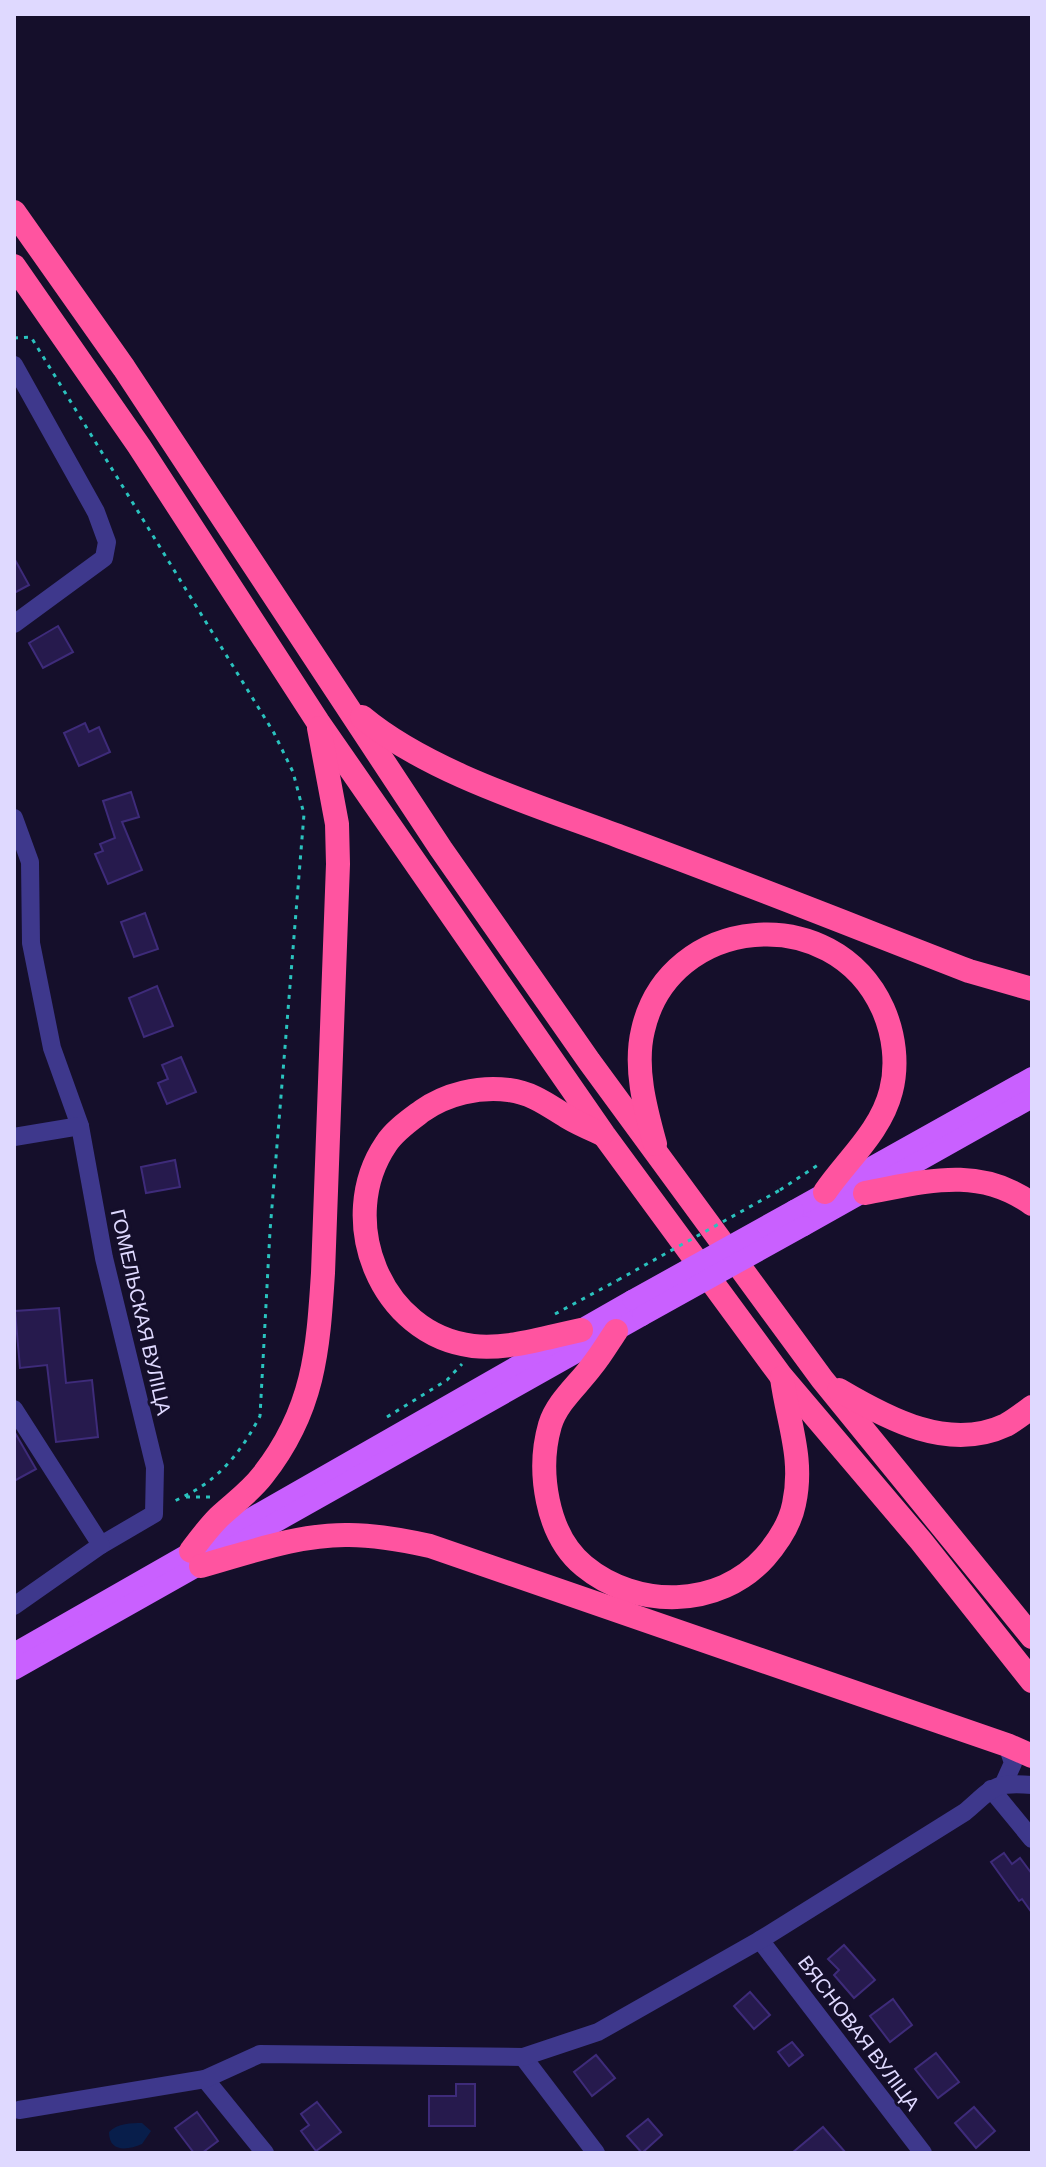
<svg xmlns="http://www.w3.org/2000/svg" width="1046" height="2167" font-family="Barlow,sans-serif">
  <rect width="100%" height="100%" fill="#150f2b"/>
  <path fill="#081e4b" d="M142 2123 151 2131 142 2144C128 2150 109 2153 109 2132 118 2123 131 2123 142 2123Z"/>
  <g fill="#261a4d" stroke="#3e2b7a" stroke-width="2">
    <path d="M14 558 29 585 14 593Z"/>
    <path d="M58 626 73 652 43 668 29 643Z"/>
    <path d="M85 723 89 732 99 727 110 752 79 766 64 733Z"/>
    <path d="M131 792 139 817 122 822 142 870 108 884 95 854 103 851 100 844 115 838 103 801Z"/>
    <path d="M145 913 158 949 134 957 121 922Z"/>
    <path d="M157 986 173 1026 144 1037 129 998Z"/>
    <path d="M181 1057 196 1092 167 1104 158 1083 168 1079 162 1065Z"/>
    <path d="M175 1160 180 1187 146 1193 141 1167Z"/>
    <path d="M59 1308 66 1383 92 1380 98 1437 56 1442 47 1365 20 1368 15 1311Z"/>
    <path d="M14 1431 36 1469 14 1481Z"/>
    <path d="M1004 1853 1012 1864 1020 1858 1032 1874V1913L1022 1899 1019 1901 991 1862Z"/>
    <path d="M844 1945 875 1980 854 1998 834 1975 839 1970 828 1959Z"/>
    <path d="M750 1992 770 2015 754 2029 734 2006Z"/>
    <path d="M893 1999 912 2025 890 2042 870 2016Z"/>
    <path d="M792 2042 803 2055 789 2066 778 2052Z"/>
    <path d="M936 2053 959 2082 938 2098 915 2069Z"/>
    <path d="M596 2055 615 2078 592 2096 574 2072Z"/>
    <path d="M456 2084H475V2126H429V2096H456Z"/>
    <path d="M317 2102 341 2132 316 2151 301 2131 309 2125 301 2114Z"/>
    <path d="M974 2107 995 2131 976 2148 955 2123Z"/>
    <path d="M197 2112 218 2141 202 2153H194L175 2128Z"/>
    <path d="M648 2119 662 2135 642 2153 627 2136Z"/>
    <path d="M823 2127 846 2153H792Z"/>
  </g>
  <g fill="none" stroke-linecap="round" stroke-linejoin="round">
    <g stroke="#2ac2be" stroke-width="3" stroke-dasharray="4 6" stroke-linecap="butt">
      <path d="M14 338 31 337 274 733 293 772 304 814 270 1231 260 1416C246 1443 230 1466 205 1484 194 1492 182 1497 171 1503"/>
      <path d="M780 1190 818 1165"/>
      <path d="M555 1314 618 1280"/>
      <path d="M387 1417 447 1380 462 1364"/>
      <path d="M186 1497H210"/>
    </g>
    <g stroke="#3e388c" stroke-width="18">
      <path d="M14 365 96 512 107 542 104 558 14 624"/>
      <path d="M14 818 30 862 31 943 52 1048 80 1126"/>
      <path d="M14 1137 80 1126 104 1258 155 1467 154 1514 101 1545"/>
      <path d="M14 1409 101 1545 14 1606"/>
      <path d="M1004 1783 1013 1763 1007 1745"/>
      <path d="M991 1789 1032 1839"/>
      <path d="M760 1940 923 2153"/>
      <path d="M523 2057 596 2153"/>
      <path d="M205 2079 265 2153"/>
      <path d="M19 2110 205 2079 260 2054 523 2057 598 2032 760 1940 965 1812C994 1787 993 1782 1032 1785"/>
    </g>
    <g stroke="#c960ff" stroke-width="20">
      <path d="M794 1210 1032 1077"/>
      <path d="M804 1226 1032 1098"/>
      <path d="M14 1653 632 1300"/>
      <path d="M14 1670 642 1316"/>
    </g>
    <g stroke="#ff54a0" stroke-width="24">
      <path d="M14 212 124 368 441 849 589 1061 822 1379 1032 1637"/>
      <path d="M14 266 139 446 318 722 604 1135 781 1376 921 1541 1032 1681"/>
      <path d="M362 717C429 773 539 806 621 837 738 880 853 926 969 971L1032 989"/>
      <path d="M655 1144C645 1108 634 1067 643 1030 669 915 833 899 883 1009 894 1034 898 1064 891 1091 881 1131 847 1160 825 1192"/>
      <path d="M865 1193C925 1182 978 1165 1032 1204"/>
      <path d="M581 1330C547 1337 508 1350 473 1346 380 1335 335 1219 386 1144 394 1131 410 1120 422 1111 446 1094 479 1086 509 1090 533 1093 549 1106 569 1118 579 1124 591 1129 602 1134"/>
      <path d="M616 1331C608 1343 601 1355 592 1366 578 1385 557 1402 550 1425 537 1470 546 1535 584 1566 636 1609 719 1609 765 1557 778 1542 790 1524 794 1504 804 1458 788 1423 782 1378"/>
      <path d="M839 1390C888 1419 949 1452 1006 1425 1015 1420 1024 1413 1032 1407"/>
      <path d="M191 1551C200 1539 208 1528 219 1517 234 1503 250 1492 263 1475 314 1410 318 1351 323 1273L338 864 337 824 319 728"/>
      <path d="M201 1566C248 1553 299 1534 349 1535 377 1535 403 1540 430 1546L1007 1745 1032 1756"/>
    </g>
    <path stroke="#2ac2be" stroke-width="3" stroke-dasharray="4 6" stroke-linecap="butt" d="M618 1280 780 1190"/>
    <g stroke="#c960ff" stroke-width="20">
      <path d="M632 1300 794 1210"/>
      <path d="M642 1316 804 1226"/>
    </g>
  </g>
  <g text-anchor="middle" stroke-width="6" stroke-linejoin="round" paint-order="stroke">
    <g font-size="20" fill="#dfd9ff" stroke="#150f2b">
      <text transform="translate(141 1312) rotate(77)" y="7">ГОМЕЛЬСКАЯ ВУЛІЦА</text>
      <text transform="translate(859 2033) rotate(53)" y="7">ВЯСНОВАЯ ВУЛІЦА</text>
    </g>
  </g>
  <rect width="1046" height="2167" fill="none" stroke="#dfd9ff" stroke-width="32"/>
</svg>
